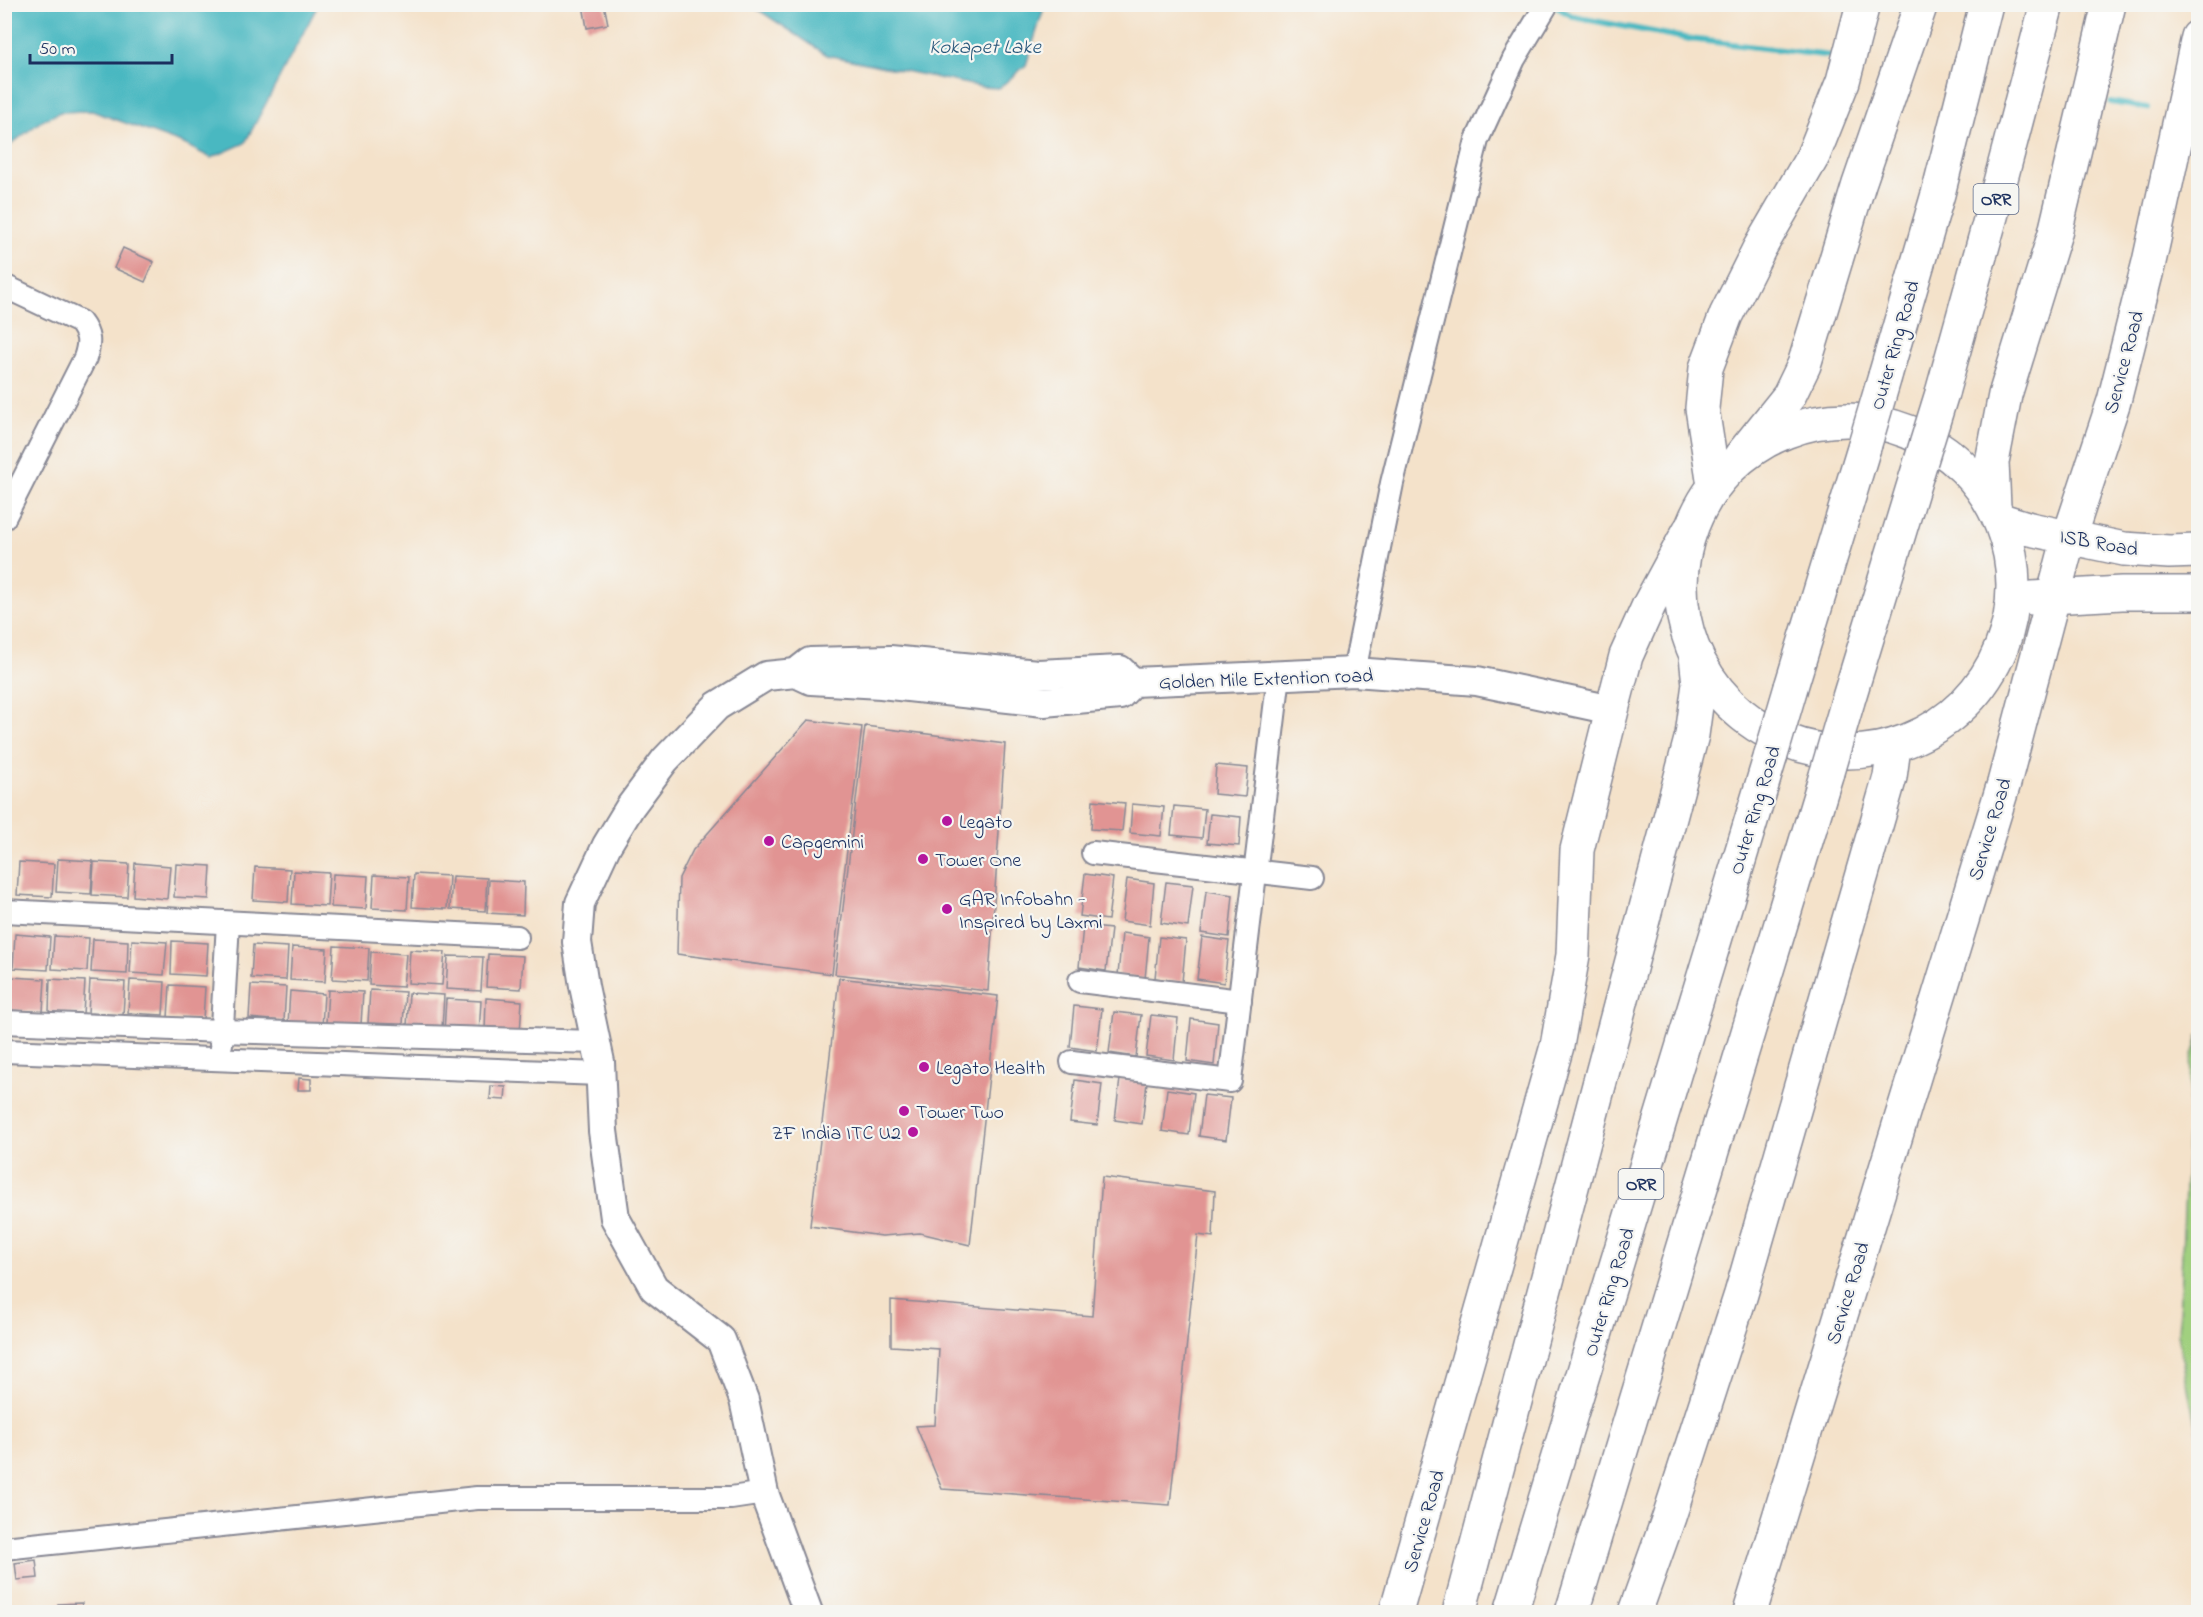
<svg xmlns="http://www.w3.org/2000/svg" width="2203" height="1617" font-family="'Indie Flower',sans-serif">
  <rect width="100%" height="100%" fill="#f6f6f2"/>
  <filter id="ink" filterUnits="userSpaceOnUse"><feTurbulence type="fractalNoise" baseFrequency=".0167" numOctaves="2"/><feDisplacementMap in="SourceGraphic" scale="12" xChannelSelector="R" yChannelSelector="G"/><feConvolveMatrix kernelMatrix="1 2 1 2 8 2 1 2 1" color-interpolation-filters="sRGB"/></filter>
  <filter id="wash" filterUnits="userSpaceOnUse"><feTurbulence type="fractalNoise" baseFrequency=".008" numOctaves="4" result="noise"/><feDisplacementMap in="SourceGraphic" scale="24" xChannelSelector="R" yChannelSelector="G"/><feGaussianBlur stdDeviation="1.35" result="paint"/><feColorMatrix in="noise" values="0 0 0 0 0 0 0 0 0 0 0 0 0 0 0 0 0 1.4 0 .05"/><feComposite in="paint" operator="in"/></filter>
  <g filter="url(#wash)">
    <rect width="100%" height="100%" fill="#f4e2ca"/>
    <path fill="#a1d07f" stroke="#5e806e" stroke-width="1.5" d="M2198 1035V1438L2178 1338 2191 1064Z"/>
    <g fill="#49b8c1" stroke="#327490" stroke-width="1.5">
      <path d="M5 4H318V5L245 143 211 158 184 144 92 111 60 112 40 122 5 149Z"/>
      <path d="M751 5 1043 4V11L1026 65 999 88 982 87 827 55Z"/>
    </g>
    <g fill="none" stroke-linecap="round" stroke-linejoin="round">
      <g stroke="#49b8c1" stroke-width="6">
        <path d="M1551 4 1574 17 1690 39 1831 56"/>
        <path d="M2111 102 2147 108"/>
      </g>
    </g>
    <g id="blocks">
      <g fill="#e19493">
        <path d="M604 4 608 24 587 28 583 5Z"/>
        <path d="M123 248 154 262 145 282 114 268Z"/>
        <path d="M808 720 862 727 832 974 677 954 679 878 693 850Z"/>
        <path d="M865 726 1005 744 988 991 835 974Z"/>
        <path d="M1216 765 1248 768 1245 797 1214 794Z"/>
        <path d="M1093 800 1125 803 1122 831 1091 829Z"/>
        <path d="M1132 804 1164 807 1161 836 1130 833Z"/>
        <path d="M1174 806 1205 809 1202 838 1171 835Z"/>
        <path d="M1210 814 1241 817 1239 846 1207 843Z"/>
        <path d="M58 859 93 861 91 894 56 892Z"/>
        <path d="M19 862 54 864 52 897 17 895Z"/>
        <path d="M94 862 129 864 127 897 92 895Z"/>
        <path d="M135 863 170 866 167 899 133 896Z"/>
        <path d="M176 864 211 866 209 899 174 897Z"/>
        <path d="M255 867 290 869 288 902 253 900Z"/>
        <path d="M294 871 329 873 327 906 292 904Z"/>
        <path d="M333 874 368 876 366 909 331 907Z"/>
        <path d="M414 874 449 876 447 909 412 907Z"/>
        <path d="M1085 874 1113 878 1108 920 1080 916Z"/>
        <path d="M374 875 409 877 407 910 372 908Z"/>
        <path d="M452 876 487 878 485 911 450 909Z"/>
        <path d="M1127 879 1154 883 1150 925 1122 921Z"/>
        <path d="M489 880 524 882 523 915 487 913Z"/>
        <path d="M1166 882 1193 885 1188 927 1161 923Z"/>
        <path d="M1206 891 1233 895 1229 937 1201 933Z"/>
        <path d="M1083 926 1111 929 1106 971 1079 967Z"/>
        <path d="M1122 933 1149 937 1145 979 1118 975Z"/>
        <path d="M15 934 50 937 48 970 13 968Z"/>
        <path d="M54 936 89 938 87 971 52 969Z"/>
        <path d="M1159 937 1186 940 1182 982 1155 978Z"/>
        <path d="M1202 937 1229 941 1224 983 1197 979Z"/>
        <path d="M93 939 128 941 127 974 91 972Z"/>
        <path d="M132 940 167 942 164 975 130 973Z"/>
        <path d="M172 941 208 943 206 976 171 974Z"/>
        <path d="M253 945 288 947 286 980 251 978Z"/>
        <path d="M334 946 369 948 367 981 332 979Z"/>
        <path d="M292 947 327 949 325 982 290 980Z"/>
        <path d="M410 950 445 952 442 985 408 983Z"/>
        <path d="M371 952 406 954 403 987 369 985Z"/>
        <path d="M488 954 523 956 521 989 486 987Z"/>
        <path d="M448 956 483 957 481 991 446 989Z"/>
        <path d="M10 977 45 979 43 1012 8 1010Z"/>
        <path d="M839 978 998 996 970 1245 920 1233 882 1236 810 1226Z"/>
        <path d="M50 979 85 981 83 1014 49 1012Z"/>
        <path d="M90 980 125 982 123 1015 88 1013Z"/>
        <path d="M130 980 165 982 163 1015 128 1013Z"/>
        <path d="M170 985 205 987 203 1020 168 1018Z"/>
        <path d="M251 985 286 987 284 1021 249 1018Z"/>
        <path d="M328 990 363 992 361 1025 326 1023Z"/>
        <path d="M370 990 405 992 403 1025 368 1023Z"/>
        <path d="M290 991 324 994 322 1027 288 1024Z"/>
        <path d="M409 993 444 995 442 1028 407 1026Z"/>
        <path d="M486 998 522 1001 520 1034 485 1032Z"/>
        <path d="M446 999 481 1001 479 1034 444 1032Z"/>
        <path d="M1074 1006 1102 1009 1097 1051 1070 1047Z"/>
        <path d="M1114 1012 1141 1015 1136 1057 1109 1053Z"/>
        <path d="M1151 1015 1178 1018 1174 1060 1146 1056Z"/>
        <path d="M1191 1019 1218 1023 1214 1065 1187 1061Z"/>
        <path d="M299 1078 311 1079V1090H298Z"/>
        <path d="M1120 1079 1147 1082 1142 1124 1115 1120Z"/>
        <path d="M1075 1080 1102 1084 1097 1125 1070 1122Z"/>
        <path d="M491 1086 506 1087 505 1100 490 1099Z"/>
        <path d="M1167 1089 1194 1093 1189 1135 1162 1131Z"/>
        <path d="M1204 1095 1231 1098 1226 1140 1199 1136Z"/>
        <path d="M1102 1177 1215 1191 1213 1237 1198 1235 1170 1505 942 1489 916 1426 935 1425 939 1349 891 1346V1300L1092 1316Z"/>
        <path d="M36 1560 38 1578 17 1580 15 1563Z"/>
        <path d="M82 1603 83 1612H59L58 1604Z"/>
      </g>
    </g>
  </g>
  <g filter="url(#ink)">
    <use href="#blocks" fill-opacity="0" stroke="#888894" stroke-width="1.5"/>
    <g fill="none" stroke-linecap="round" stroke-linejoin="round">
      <g stroke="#888894" stroke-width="26">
        <g id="minor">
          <path d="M4 286 80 322C90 335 90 343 85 358L4 518"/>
          <path d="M1354 672 1392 483 1477 140 1514 59 1547 4"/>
          <path d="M1093 853 1312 878"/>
          <path d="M4 911 517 937"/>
          <path d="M1080 981 1240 1001"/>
          <path d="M4 1022 221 1031 595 1042"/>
          <path d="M221 1044 228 923"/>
          <path d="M4 1051 600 1074"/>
          <path d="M1072 1062 1230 1081 1279 675"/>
          <path d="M4 1548 477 1498H731L764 1493"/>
        </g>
      </g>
      <g stroke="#888894" stroke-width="32">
        <g id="tertiary">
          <path d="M801 669 810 662 890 660 1038 674 1120 670 1133 682"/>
          <path d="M808 1612 764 1493 744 1400 721 1340 654 1288 615 1218 603 1131 600 1062 584 986 577 942 580 903 607 845 630 807 665 760 717 706 766 676 796 673 811 680 881 684 1044 702 1120 695 1133 682 1354 672 1477 681 1612 710"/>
        </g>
      </g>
      <g stroke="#888894" stroke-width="36">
        <g id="secondary">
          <circle cx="1847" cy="586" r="166"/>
          <path d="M1714 485 1702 408 1706 368 1726 315 1759 249 1813 156 1843 81 1863 4"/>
          <path d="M2001 520 2030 529 2124 549 2169 552 2198 551"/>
          <path d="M2032 598 2122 593H2198"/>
          <path d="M1396 1612 1557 1046 1573 955 1577 850 1612 710 1626 656 1649 605 1689 531"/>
          <path d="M1750 1612 2004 783 2069 537 2114 401 2149 262 2198 37"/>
        </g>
      </g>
      <g stroke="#888894" stroke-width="36">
        <g id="motorway">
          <path d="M1885 376 1938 194 1986 4"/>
          <path d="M1942 393 1993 209 2047 4"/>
          <path d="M1740 457 1789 396 1804 365 1859 184 1921 4"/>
          <path d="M1994 507 1992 462 2005 395 2055 233 2109 4"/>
          <path d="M1791 687 1865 444"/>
          <path d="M1847 704 1921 461"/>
          <path d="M1459 1612 1692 735 1699 684 1696 656"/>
          <path d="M1511 1612 1771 755"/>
          <path d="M1572 1612 1827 772"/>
          <path d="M1635 1612 1669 1517 1741 1294 1890 777 1894 747"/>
        </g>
      </g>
      <use href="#minor" stroke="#fff" stroke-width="22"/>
      <use href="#tertiary" stroke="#fff" stroke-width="28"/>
      <use href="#secondary" stroke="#fff" stroke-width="33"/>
      <use href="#motorway" stroke="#fff" stroke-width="33"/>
      <g stroke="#888894" stroke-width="36" stroke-linecap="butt">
        <g id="motorway-bridge">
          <path d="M1865 444 1885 376"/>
          <path d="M1921 461 1942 393"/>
          <path d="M1771 755 1791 687"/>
          <path d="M1827 772 1847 704"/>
        </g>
      </g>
      <use href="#motorway-bridge" stroke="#fff" stroke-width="33"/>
    </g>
  </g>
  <g fill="#b5179e" stroke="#f6f6f2" stroke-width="2">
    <circle cx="947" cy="821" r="6"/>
    <circle cx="769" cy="841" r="6"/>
    <circle cx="923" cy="859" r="6"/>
    <circle cx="947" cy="909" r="6"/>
    <circle cx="924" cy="1067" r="6"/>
    <circle cx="904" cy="1111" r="6"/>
    <circle cx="913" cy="1132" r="6"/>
  </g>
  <g text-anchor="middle" stroke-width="4.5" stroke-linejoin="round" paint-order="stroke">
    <g fill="#f6f6f2" stroke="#5d6b8a" stroke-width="1.5">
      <rect x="1973.5" y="184" width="45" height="30" rx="4.5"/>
      <rect x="1618.5" y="1169" width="45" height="30" rx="4.5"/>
    </g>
    <g font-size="18" font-weight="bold" fill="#1b2f5e">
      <text x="1996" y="205">ORR</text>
      <text x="1641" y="1190">ORR</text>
    </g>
    <g font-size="20" fill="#1b2f5e" stroke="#f6f6f2">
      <text transform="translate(1894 345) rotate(-74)" y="7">Outer Ring Road</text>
      <text transform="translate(2123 362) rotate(-75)" y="7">Service Road</text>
      <text transform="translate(2099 542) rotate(10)" y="7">ISB Road</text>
      <text transform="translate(1266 678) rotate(-2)" y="7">Golden Mile Extention road</text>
      <text transform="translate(1754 810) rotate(-73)" y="7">Outer Ring Road</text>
      <text transform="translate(1989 829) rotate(-73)" y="7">Service Road</text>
      <text transform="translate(1608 1292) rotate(-73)" y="7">Outer Ring Road</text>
      <text transform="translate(1847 1293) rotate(-73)" y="7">Service Road</text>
      <text transform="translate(1423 1521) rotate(-74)" y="7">Service Road</text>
    </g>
    <g font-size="20" fill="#1b2f5e" stroke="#f6f6f2" text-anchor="start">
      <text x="959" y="828">Legato</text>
      <text x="781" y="848">Capgemini</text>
      <text x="935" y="866">Tower One</text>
      <text x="959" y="905">GAR Infobahn -<tspan x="959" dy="23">Inspired by Laxmi</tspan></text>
      <text x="936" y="1074">Legato Health</text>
      <text x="916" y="1118">Tower Two</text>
      <text x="901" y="1139" text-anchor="end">ZF India ITC U2</text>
    </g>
    <g font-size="21" font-style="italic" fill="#29587c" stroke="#f6f6f2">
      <text x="985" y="53">Kokapet Lake</text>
    </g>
  </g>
  <rect width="2203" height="1617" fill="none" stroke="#f6f6f2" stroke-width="24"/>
  <path d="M30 54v9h142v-9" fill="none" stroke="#1b2f5e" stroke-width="3"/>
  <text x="39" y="54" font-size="18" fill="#1b2f5e" stroke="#f6f6f2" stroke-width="4.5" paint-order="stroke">50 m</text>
</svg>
